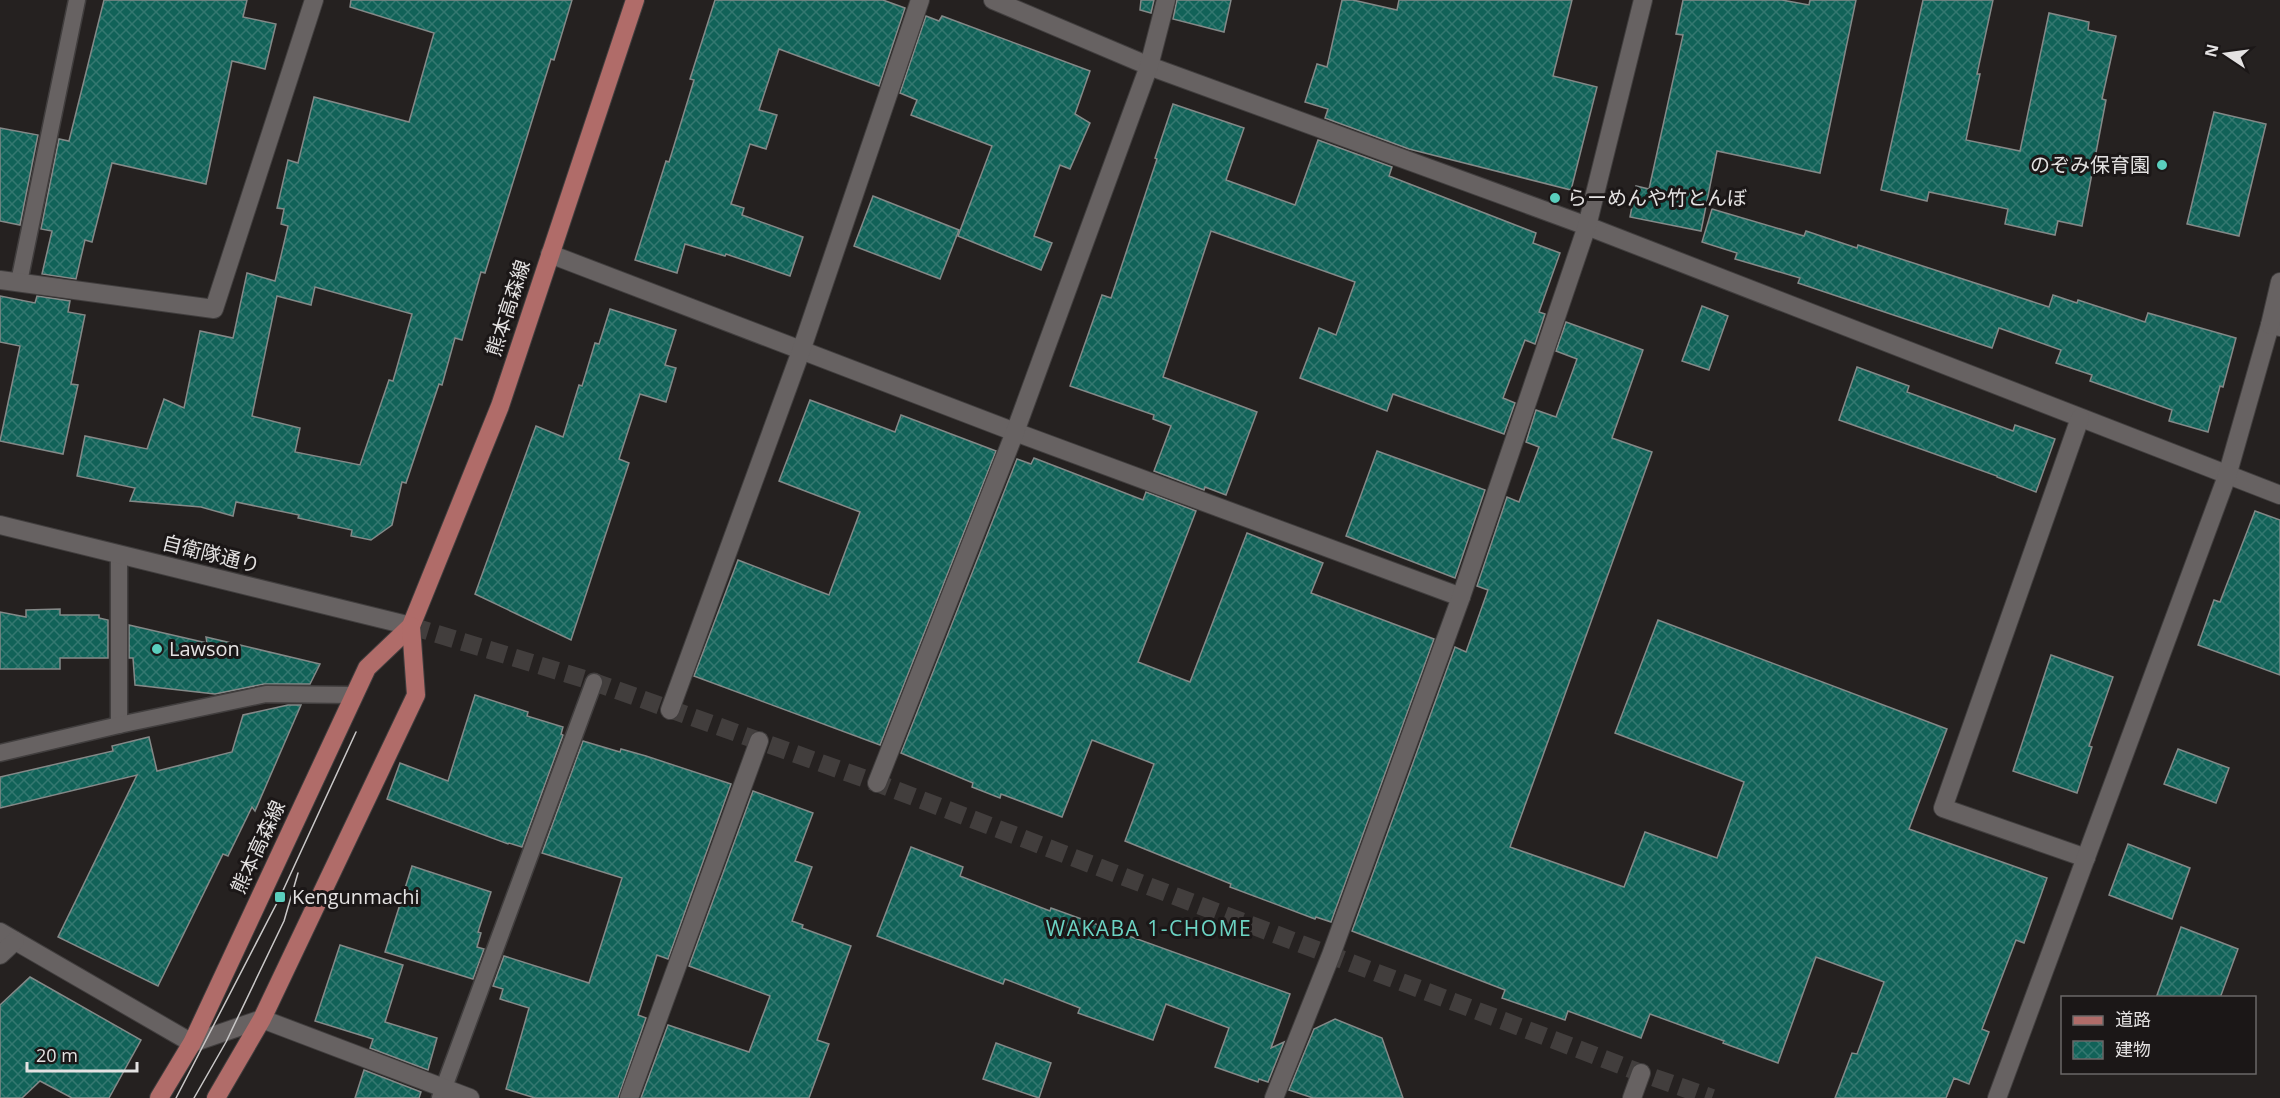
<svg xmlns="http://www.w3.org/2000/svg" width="2280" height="1098" font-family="'Open Sans','Noto Sans JP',sans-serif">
  <defs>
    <pattern id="building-cross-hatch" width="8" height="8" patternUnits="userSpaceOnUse" patternTransform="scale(1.5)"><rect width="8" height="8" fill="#116258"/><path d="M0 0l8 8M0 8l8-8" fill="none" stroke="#347870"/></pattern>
  </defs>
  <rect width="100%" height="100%" fill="#252120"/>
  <g fill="url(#building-cross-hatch)" stroke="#848988" stroke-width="1.5" fill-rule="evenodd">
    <path d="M104 0H247L243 17 276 24 265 69 232 61 206 184 112 163 92 242 85 240 76 279 42 274 52 231 41 229 59 139 69 141Z"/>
    <path d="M351 0H572L554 60 551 59 485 273 481 272 462 340 455 338 442 385 439 384 406 483 402 482 392 525 371 540 351 536 352 530 298 518 299 515 236 502 233 516 201 507 130 501 135 488 77 476 85 436 147 449 164 399 184 408 200 331 233 338 247 273 275 281 288 226 281 224 284 209 277 208 288 160 298 163 314 97 409 122 434 33 350 7ZM315 287 412 314 393 381 389 380 360 465 295 452 300 428 252 416 277 296 311 305Z"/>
    <path d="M715 0H883L905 8 879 86 779 49 759 110 777 115 766 149 750 144 731 204 744 208 742 215 803 237 790 276 726 254 725 256 685 244 677 273 635 260 666 161 669 162 694 80 690 79Z"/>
    <path d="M1141 0H1154L1151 13 1140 10Z"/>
    <path d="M1177 0H1231L1224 32 1173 19Z"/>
    <path d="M1342 0H1353L1397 10 1399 0H1572L1553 76 1597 87 1571 190 1409 149 1325 118 1328 109 1305 102 1317 64 1327 67Z"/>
    <path d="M1683 0H1782L1809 5 1810 0H1856L1820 173 1717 151 1701 231 1630 217 1636 186 1649 189 1683 35 1676 34Z"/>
    <path d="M1923 0H1993L1977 74H1980L1966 140 2020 151 2049 13 2089 22 2088 30 2116 36 2102 99 2106 100 2082 226 2058 221 2055 235 2005 224 2008 209 1929 192 1927 201 1881 190Z"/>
    <path d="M926 16 939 21 942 16 1090 71 1075 114 1090 123 1070 169 1060 165 1034 236 1052 243 1041 270 958 236 992 146 911 115 917 100 900 93Z"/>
    <path d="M1173 104 1244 128 1226 180 1295 205 1318 140 1392 167 1389 176 1536 233 1533 243 1560 253 1539 312 1545 314 1535 344 1525 340 1503 398 1515 403 1504 434 1393 394 1387 411 1300 378 1319 328 1336 335 1355 282 1211 231 1163 377 1257 412 1226 495 1205 487 1204 490 1154 471 1171 426 1153 419 1154 415 1070 386 1102 295 1111 298 1157 159 1155 158Z"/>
    <path d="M2214 112 2266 124 2239 236 2187 224Z"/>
    <path d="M0 128 38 135 20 225 0 221Z"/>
    <path d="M873 196 959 230 940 279 854 246Z"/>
    <path d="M1712 209 1804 236 1806 231 1857 248 1858 245 2049 307 2053 295 2077 303 2078 300 2145 322 2148 313 2236 338 2223 387 2220 386 2208 432 2169 421 2172 410 2090 381 2092 375 2056 363 2061 350 1999 328 1992 348 1798 283 1800 278 1735 259 1737 253 1702 242Z"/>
    <path d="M0 296 35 303 37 296 70 301 68 312 85 315 71 384 78 385 63 454 0 441 20 346 0 342Z"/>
    <path d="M1702 306 1728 316 1709 370 1682 361Z"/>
    <path d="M610 309 676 330 665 365 676 368 666 402 640 394 619 459 629 463 571 640 475 594 536 426 563 437 579 385 582 386 595 343 599 344Z"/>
    <path d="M1566 322 1643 350 1612 438 1652 452 1510 847 1624 887 1645 832 1717 858 1744 782 1615 733 1658 620 1947 729 1909 829 2047 878 2024 943 2016 940 1982 1029 1989 1032 1969 1084 1954 1078 1946 1098H1835L1852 1053 1857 1054 1884 982 1816 957 1778 1063 1723 1043 1724 1041 1650 1014 1641 1038 1568 1011 1565 1020 1502 998 1505 990 1352 931 1455 647 1466 652 1488 590 1477 586 1507 497 1519 502 1539 447 1526 442 1536 410 1556 417 1577 359 1556 351Z"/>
    <path d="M1857 367 1909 386 1907 392 2013 431 2015 425 2055 439 2036 492 1997 477V476L1839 420Z"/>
    <path d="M810 400 895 432 901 415 996 451 880 745 694 676 738 560 829 595 860 512 779 481Z"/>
    <path d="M1377 451 1485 490 1455 578 1346 536Z"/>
    <path d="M1034 458 1143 500 1146 492 1196 511 1138 662 1190 682 1247 533 1323 563 1311 593 1434 639 1331 922 1316 917 1315 919 1230 887 1231 884 1125 841 1154 764 1092 740 1062 817 1001 794 1000 798 972 787 973 783 901 753 1017 459 1031 464Z"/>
    <path d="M2255 511 2280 520V675L2198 645 2214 600 2220 602Z"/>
    <path d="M60 609V615H99V618L108 620V658H60V669H0V612L26 617V610Z"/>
    <path d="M129 625 207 643 206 637 320 664 310 684H264L215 694 135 685 133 658H129Z"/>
    <path d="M2051 655 2113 677 2089 746 2092 747 2077 793 2013 771Z"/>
    <path d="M475 695 528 712 527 716 563 727 561 734 563 735 522 847 509 843 508 844 387 799 400 763 448 781Z"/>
    <path d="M288 705H301L255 811 252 807 228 856 223 854 158 986 58 937 137 775 0 808V777L113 751 112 746 149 737 157 771 232 752 243 715Z"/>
    <path d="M583 741 620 752 621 749 646 756 731 784 668 959 657 955 638 1015 646 1018 618 1098H535L506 1089 529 1008 500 999 503 989 493 986 504 956 589 983 622 878 542 853Z"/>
    <path d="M2178 749 2229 768 2216 803 2164 784Z"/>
    <path d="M753 791 813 813 795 861 812 867 792 921 803 925 802 928 851 946 817 1040 829 1044 809 1098H641L668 1025 749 1052 770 996 689 966Z"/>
    <path d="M2128 844 2190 868 2172 919 2109 895Z"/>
    <path d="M911 847 963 867 960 876 1050 911 1051 908 1290 994 1271 1048 1284 1042 1268 1082 1259 1079 1258 1082 1215 1067 1229 1028 1166 1004 1153 1040 1078 1013 1080 1008 1005 979 1003 984 877 936Z"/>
    <path d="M412 866 491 892 478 932 481 933 477 947 484 949 473 979 385 952Z"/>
    <path d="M2181 927 2238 949 2220 998H2156Z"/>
    <path d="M340 945 403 965 385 1022 437 1038 428 1070 370 1048 373 1039 315 1021Z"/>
    <path d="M30 977 141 1040 109 1098H72L40 1081 22 1098H0V1005Z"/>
    <path d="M1335 1019 1382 1038 1403 1098H1313L1289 1090 1314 1029Z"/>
    <path d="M996 1043 1051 1063 1039 1098 983 1079Z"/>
    <path d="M364 1070 421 1092 419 1098H355Z"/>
  </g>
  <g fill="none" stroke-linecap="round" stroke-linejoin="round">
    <path stroke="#423e3d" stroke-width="18" stroke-dasharray="18 9" stroke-linecap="butt" d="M411 626 594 682 877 783 1641 1073 1712 1098"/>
    <g stroke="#413e3e" stroke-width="19">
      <g id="service">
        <path d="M19 282 77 0"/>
        <path d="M119 725V554"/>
        <path d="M0 753 119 725 266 694 354 695"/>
        <path d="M440 1098 594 682"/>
      </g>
    </g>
    <g stroke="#413e3e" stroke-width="20">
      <g id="minor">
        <path d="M993 0 1149 66 1587 226 2280 495"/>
        <path d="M550 254 1015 432 1461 597"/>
        <path d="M0 280 214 309 314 0"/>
        <path d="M2080 418 1943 808 2086 858"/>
        <path d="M670 710 801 351 920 0"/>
        <path d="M877 783 1015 432 1149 66 1166 0"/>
        <path d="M0 932 192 1043 262 1019 470 1098"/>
        <path d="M0 955 15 941"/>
        <path d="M629 1098 759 741"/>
        <path d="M1274 1098 1331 955 1461 597 1587 226 1643 0"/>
        <path d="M1632 1098 1641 1073"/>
        <path d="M1997 1098 2227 476 2270 325 2280 327"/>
      </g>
    </g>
    <g stroke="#413e3e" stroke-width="20">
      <g id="tertiary">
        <path d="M2270 325 2280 282"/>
        <path d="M0 525 411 626"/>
      </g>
    </g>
    <g stroke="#413e3e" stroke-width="20">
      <g id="primary">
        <path d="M159 1098 192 1043 367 668 411 626 500 406 635 0"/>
        <path d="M216 1098 262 1019 416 695 411 626"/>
      </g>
    </g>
    <use href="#service" stroke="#676262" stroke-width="16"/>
    <use href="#minor" stroke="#676262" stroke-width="18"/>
    <use href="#tertiary" stroke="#676262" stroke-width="18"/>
    <use href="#primary" stroke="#b06c69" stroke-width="18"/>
    <g stroke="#cac8c8" stroke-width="1.5">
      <path d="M176 1098 280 897 356 732"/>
      <path d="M194 1098 226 1042 284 921 298 873"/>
    </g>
  </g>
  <g fill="#5acebd" stroke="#1b1717" stroke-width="2">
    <circle cx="2162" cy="165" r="6"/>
    <circle cx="1555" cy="198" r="6"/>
    <circle cx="157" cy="649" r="6"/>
    <rect x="274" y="891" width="12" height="12" rx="3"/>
  </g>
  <g text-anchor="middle" stroke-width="6" stroke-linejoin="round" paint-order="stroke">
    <g font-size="20" fill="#e4e2e2" stroke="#1b1717" text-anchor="start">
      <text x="2150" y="172" text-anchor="end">のぞみ保育園</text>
      <text x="1567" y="205">らーめんや竹とんぼ</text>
      <text x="169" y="656">Lawson</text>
      <text x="292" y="904">Kengunmachi</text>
    </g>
    <g font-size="20" fill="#e4e2e2" stroke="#1b1717">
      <text transform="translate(508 308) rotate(-72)" y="7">熊本高森線</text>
      <text transform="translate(211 554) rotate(14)" y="7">自衛隊通り</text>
      <text transform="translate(258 847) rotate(-65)" y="7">熊本高森線</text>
    </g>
    <g font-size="21" letter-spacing="1.5" fill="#6cd4c4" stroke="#1b1717">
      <text x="1149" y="936">WAKABA 1-CHOME</text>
    </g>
  </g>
  <rect x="2061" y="996" width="195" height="78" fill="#1b1717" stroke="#6b6868" stroke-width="1.5"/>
  <rect x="2073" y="1016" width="30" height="9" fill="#b06c69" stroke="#6b6868" stroke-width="1.5"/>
  <text x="2115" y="1026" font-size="18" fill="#e4e2e2">道路</text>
  <rect x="2073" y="1041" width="30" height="18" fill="url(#building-cross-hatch)" stroke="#6b6868" stroke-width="1.5"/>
  <text x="2115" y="1056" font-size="18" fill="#e4e2e2">建物</text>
  <g transform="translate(2226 54) rotate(283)" stroke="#1b1717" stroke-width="4.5" paint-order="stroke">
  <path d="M0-4.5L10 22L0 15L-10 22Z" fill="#e4e2e2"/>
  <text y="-9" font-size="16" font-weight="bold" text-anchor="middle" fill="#e4e2e2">N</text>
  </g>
  <path d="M27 1062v9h110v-9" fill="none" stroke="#e4e2e2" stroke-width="3"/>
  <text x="36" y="1062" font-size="18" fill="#e4e2e2" stroke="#1b1717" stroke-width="4.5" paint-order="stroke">20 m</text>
</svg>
